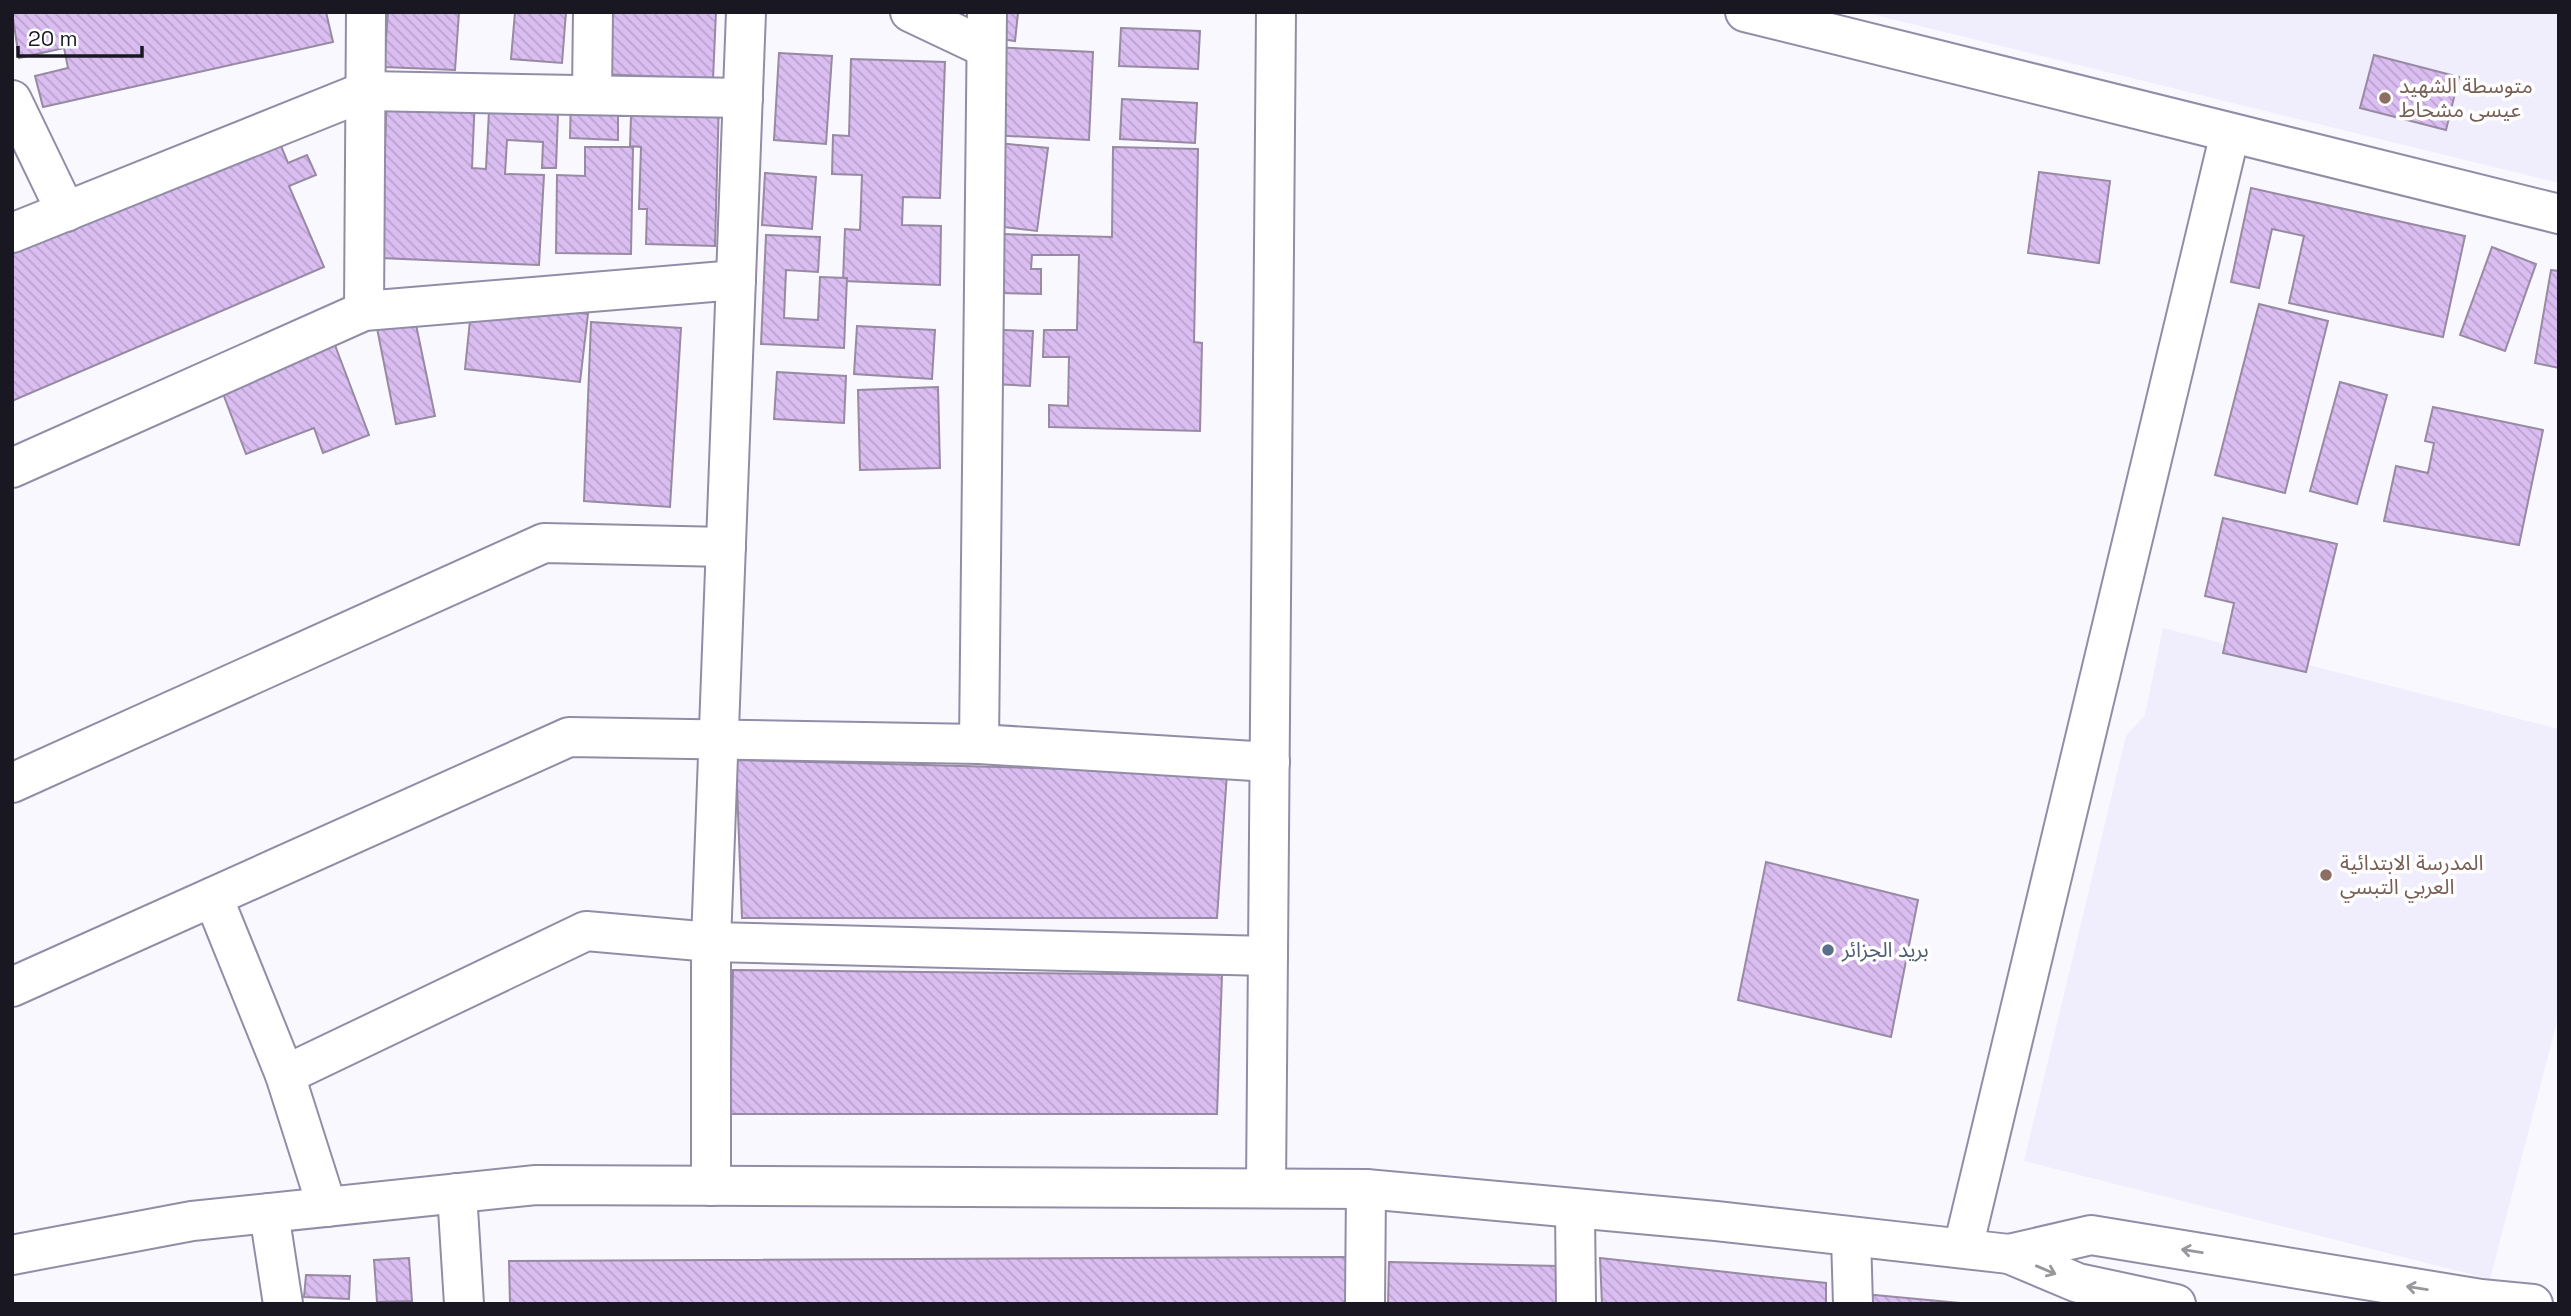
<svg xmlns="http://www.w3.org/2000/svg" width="2571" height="1316" font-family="'Space Grotesk','Noto Sans Arabic',sans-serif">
  <defs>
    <pattern id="building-back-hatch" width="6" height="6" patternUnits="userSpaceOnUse" patternTransform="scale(1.75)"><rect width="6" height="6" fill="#dabdf1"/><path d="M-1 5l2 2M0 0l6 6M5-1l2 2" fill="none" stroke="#baa2ce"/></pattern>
  </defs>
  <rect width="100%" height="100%" fill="#f9f8fe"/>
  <g fill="#f0edfc">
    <path d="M1863 12H2559V183Z"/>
    <path d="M2163 628 2559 729V1014L2490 1279 2024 1161 2126 736 2145 715Z"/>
  </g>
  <g fill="url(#building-back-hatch)" stroke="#978aa2" stroke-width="2">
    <path d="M12 12H326L333 42 43 107 35 76 68 68 64 48 19 58Z"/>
    <path d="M388 12H459L455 70 384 67Z"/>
    <path d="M515 12H566L562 63 511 59Z"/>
    <path d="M604 12H716L713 79 600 74Z"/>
    <path d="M990 12 1018 13 1015 41 987 37Z"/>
    <path d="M1121 28 1200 31 1198 69 1119 66Z"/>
    <path d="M993 47 1093 52 1089 140 989 135Z"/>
    <path d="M779 53 832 56 826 144 774 140Z"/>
    <path d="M2374 55 2459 77 2446 130 2360 108Z"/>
    <path d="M851 59 945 62 940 198 903 197 902 225 941 226 940 285 843 281 845 229 860 230 862 175 832 174 833 135 849 136Z"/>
    <path d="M387 91 475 95 472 168 486 169 489 111 558 114 556 168H542L543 142 507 140 505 174 544 175 539 265 381 258Z"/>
    <path d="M571 96 719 100 715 246 646 244 647 209H639L641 147 630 146 631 116H618V140L570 138Z"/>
    <path d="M1122 99 1197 103 1195 143 1120 139Z"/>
    <path d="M274 129 288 163 307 155 316 175 289 186 324 267 12 401V246Z"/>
    <path d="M998 143 1048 148 1037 231 987 225Z"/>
    <path d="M585 147H633L631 254 556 253 557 175 585 176Z"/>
    <path d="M1113 147 1198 149 1194 342 1202 343 1200 431 1049 427V405L1068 406 1069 357H1043L1044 330H1077L1079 255H1032L1031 269H1041V294L1001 293 1002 234 1112 237Z"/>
    <path d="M2039 172 2110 181 2099 263 2028 253Z"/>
    <path d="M765 173 816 177 812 229 762 225Z"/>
    <path d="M2251 188 2465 236 2443 337 2289 303 2304 236 2272 229 2259 288 2231 282Z"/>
    <path d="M766 235 820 237 818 272 786 270 784 318 818 320 820 277 847 278 844 348 761 344Z"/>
    <path d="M2492 247 2536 264 2505 351 2460 335Z"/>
    <path d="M2551 270 2559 271V368L2535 363Z"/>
    <path d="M472 301 588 314 580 382 465 369Z"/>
    <path d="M2259 304 2328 321 2285 493 2215 475Z"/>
    <path d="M414 315 435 416 396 424 376 323Z"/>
    <path d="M591 322 681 328 670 507 584 501Z"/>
    <path d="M857 326 935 330 932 379 854 374Z"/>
    <path d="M977 329 1033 331 1030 386 974 383Z"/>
    <path d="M333 340 369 435 323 453 314 428 246 454 219 383Z"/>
    <path d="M777 372 846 376 844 423 774 419Z"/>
    <path d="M2340 382 2387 395 2357 504 2310 491Z"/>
    <path d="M938 387 940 468 860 470 858 390Z"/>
    <path d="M2433 407 2543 430 2519 545 2384 521 2396 466 2428 473 2434 443 2425 441Z"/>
    <path d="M2223 518 2337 544 2306 672 2223 653 2234 603 2205 596Z"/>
    <path d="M736 760 1227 773 1217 918H742Z"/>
    <path d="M1766 862 1918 900 1891 1037 1738 1000Z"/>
    <path d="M733 970 1222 975 1217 1114H730Z"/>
    <path d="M1347 1257 1346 1304H510L509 1261Z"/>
    <path d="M409 1258 412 1301 377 1302 374 1260Z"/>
    <path d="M1600 1258 1826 1283V1304H1602Z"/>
    <path d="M1389 1262 1559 1266V1304H1388Z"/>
    <path d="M306 1275 350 1276 349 1299 304 1297Z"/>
    <path d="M1864 1294 1971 1304H1864Z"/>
  </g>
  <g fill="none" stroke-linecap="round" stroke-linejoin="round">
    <g stroke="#928da7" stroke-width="42">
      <g id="street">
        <path d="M910 12 986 48"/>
        <path d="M592 93 593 12"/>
        <path d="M12 100 66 212"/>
        <path d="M12 233 366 91 743 98"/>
        <path d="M364 311 366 12"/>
        <path d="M12 468 364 311 736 280"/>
        <path d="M979 744 987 12"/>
        <path d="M12 783 544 543 726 547"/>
        <path d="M213 897 285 1075 327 1207"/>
        <path d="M12 987 569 737 979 744 1270 762"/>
        <path d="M285 1075 586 931 711 942 1268 956"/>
        <path d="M711 1186V942L746 12"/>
        <path d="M1575 1209 1576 1304"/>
        <path d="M269 1213 283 1304"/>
        <path d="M1851 1237 1853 1304"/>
        <path d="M1963 1248 2230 133"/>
        <path d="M1365 1304 1366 1189"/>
      </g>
    </g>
    <g stroke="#928da7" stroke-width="42">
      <g id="secondary">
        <path d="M1745 12 2559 214"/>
        <path d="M1266 1188 1276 12"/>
        <path d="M457 1193 464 1304"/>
        <path d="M12 1255 192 1221 536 1185 1366 1189 1716 1221 2009 1254"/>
        <path d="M2176 1304 2078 1283 2009 1254 2091 1235 2481 1299 2533 1304"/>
      </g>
    </g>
    <use href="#street" stroke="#fff" stroke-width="38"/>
    <use href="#secondary" stroke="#fff" stroke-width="38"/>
  </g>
  <defs><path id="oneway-shaft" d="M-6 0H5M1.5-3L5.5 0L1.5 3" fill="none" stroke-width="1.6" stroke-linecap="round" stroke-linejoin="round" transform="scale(1.75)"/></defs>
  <g stroke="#98979b">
    <use href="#oneway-shaft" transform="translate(2192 1251) rotate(-171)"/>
    <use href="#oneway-shaft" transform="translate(2046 1270) rotate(23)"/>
    <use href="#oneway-shaft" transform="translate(2417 1288) rotate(-171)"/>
  </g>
  <g fill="#8d6e63" stroke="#fff" stroke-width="2.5">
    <circle cx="2385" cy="98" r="7"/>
    <circle cx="2326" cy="875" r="7"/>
  </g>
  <circle fill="#5c6f8a" stroke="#fff" stroke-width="2.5" cx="1828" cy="950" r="7"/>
  <g text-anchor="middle" stroke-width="7" stroke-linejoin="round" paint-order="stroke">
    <g font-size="21" fill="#785e54" stroke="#fff" text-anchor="start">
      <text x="2399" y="93">متوسطة الشهيد<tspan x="2399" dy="24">عيسى مشحاط</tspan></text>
      <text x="2340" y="870">المدرسة الابتدائية<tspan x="2340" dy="24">العربي التبسي</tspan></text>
    </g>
    <g font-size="21" fill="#4e5e75" stroke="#fff" text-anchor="start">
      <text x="1842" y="957">بريد الجزائر</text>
    </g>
  </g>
  <rect width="2571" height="1316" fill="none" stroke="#191721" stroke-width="28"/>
  <path d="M18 46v10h124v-10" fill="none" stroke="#191721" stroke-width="3.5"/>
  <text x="28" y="46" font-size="21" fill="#191721" stroke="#ffffff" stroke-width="5" paint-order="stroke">20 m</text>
</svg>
